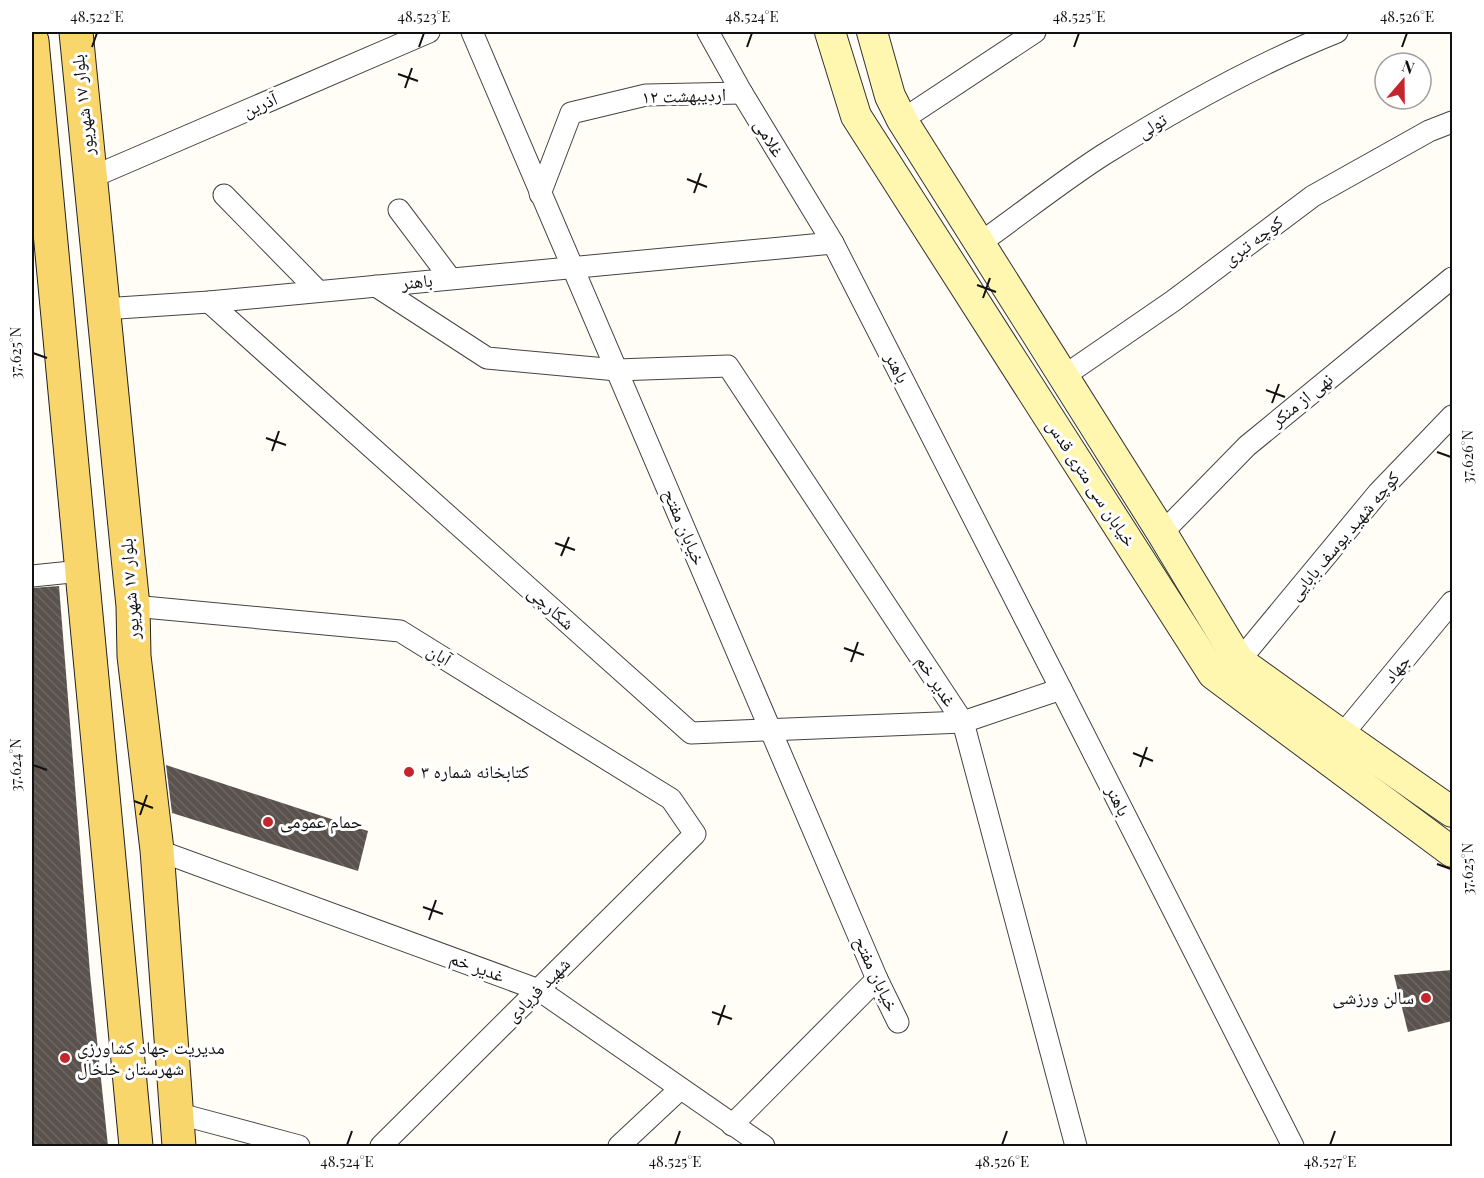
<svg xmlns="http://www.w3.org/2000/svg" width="1484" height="1178" font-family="'Playfair Display','Noto Naskh Arabic',serif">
  <defs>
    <pattern id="building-back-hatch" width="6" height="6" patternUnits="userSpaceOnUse" patternTransform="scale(1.5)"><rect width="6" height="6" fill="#5a524d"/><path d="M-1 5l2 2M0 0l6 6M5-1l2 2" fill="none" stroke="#6d6662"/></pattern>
  </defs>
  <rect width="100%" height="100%" fill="#fffdf5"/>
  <g fill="url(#building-back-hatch)">
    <path d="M59 586 90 973 108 1146H32V588Z"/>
    <path d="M166 765 368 831 358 871 172 813Z"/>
    <path d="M1452 970V1021L1408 1032 1394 975Z"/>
  </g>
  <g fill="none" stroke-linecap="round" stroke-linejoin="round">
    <g stroke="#444" stroke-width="23">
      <g id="minor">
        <path d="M472 32 877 979 898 1022"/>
        <path d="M708 32 742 93 833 243 1061 689 1293 1146"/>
        <path d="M902 120 1035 32"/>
        <path d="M90 178 429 32"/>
        <path d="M540 194 571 113 646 95 742 93"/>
        <path d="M224 195 318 291"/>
        <path d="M399 210 450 278"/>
        <path d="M980 243C1021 214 1061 182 1103 155 1178 108 1255 65 1337 32"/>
        <path d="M376 286 487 358 617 370 728 366 963 722 1076 1146"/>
        <path d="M209 302 691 733 963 722 1061 689"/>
        <path d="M103 309 209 302 833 243"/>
        <path d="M1064 376 1173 301 1313 196 1429 131 1452 122"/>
        <path d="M1162 533 1247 446 1452 278"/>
        <path d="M32 576 81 571"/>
        <path d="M133 606 400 631 671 799 695 834 381 1146"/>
        <path d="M1239 661 1378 493 1452 416"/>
        <path d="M1342 735 1452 602"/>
        <path d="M157 850 539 990 764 1146"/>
        <path d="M176 1113 299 1146"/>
        <path d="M732 1125 877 979"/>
        <path d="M619 1146 680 1089"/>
      </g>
    </g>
    <g stroke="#333" stroke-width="32">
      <g id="secondary">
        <path d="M830 32 856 116 1213 674 1452 852"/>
        <path d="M872 32 890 96 902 120 1162 533 1239 661 1342 735 1452 812"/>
      </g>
    </g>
    <g stroke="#222" stroke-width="35">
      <g id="primary">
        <path d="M76 32 128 557 133 606 134 656 157 850 179 1146"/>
        <path d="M32 41 136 1146"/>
      </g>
    </g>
    <use href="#minor" stroke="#fff" stroke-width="21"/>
    <use href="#secondary" stroke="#fff6b0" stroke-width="30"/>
    <use href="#primary" stroke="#f9d66b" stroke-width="33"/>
  </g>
  <path fill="none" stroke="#111" stroke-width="2" d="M92 47 97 33M419 47 424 33M747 47 752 33M1074 47 1079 33M1402 47 1407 33M398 74 418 81M405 88 412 68M687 179 707 187M694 193 701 173M977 285 996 292M983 298 990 278M33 353 47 358M1266 390 1285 397M1272 403 1279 384M266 438 286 445M272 451 279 431M1437 452 1451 457M555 543 575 550M561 556 569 537M844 648 864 655M851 662 858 642M1133 753 1153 761M33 765 47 770M1140 767 1147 747M134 801 153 808M140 815 147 795M1437 864 1451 869M423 907 443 914M429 920 436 900M712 1012 732 1019M718 1025 725 1005M347 1145 352 1131M675 1145 680 1131M1002 1145 1007 1131M1330 1145 1335 1131"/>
  <g fill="#c4262e" stroke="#fff" stroke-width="2">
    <circle cx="409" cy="772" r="6"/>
    <circle cx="268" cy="822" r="6"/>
    <circle cx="1426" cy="998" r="6"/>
    <circle cx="65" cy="1058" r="6"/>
  </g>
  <g text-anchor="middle" stroke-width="6" stroke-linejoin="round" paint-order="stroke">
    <g font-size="18" fill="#111" stroke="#fff">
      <text transform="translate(684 96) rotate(-2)" y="6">۱۲ اردیبهشت</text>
      <text transform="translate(83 105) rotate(-96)" y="6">بلوار ١٧ شهریور</text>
      <text transform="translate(260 105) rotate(-23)" y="6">آذرین</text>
      <text transform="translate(1152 126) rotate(-31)" y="6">تولی</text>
      <text transform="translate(769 138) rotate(59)" y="6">غلامی</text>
      <text transform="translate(1253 241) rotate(-37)" y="6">کوچه تبری</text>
      <text transform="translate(417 282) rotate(-6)" y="6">باهنر</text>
      <text transform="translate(897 368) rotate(63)" y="6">باهنر</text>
      <text transform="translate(1302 400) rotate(-39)" y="6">نهی از منکر</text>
      <text transform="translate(1091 483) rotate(57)" y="6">خیابان سی متری قدس</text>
      <text transform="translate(684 527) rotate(67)" y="6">خیابان مفتح</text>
      <text transform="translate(1344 536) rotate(-50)" y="6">کوچه شهید یوسف بابایی</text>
      <text transform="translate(130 589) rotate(-94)" y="6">بلوار ١٧ شهریور</text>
      <text transform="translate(551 608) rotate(42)" y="6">شکارچی</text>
      <text transform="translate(439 655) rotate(32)" y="6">آبان</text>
      <text transform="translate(1397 669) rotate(-50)" y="6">جهاد</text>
      <text transform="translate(936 681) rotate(57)" y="6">غدیر خم</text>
      <text transform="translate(1118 801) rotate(63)" y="6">باهنر</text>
      <text transform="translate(477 967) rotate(20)" y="6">غدیر خم</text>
      <text transform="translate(876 974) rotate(65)" y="6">خیابان مفتح</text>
      <text transform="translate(538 990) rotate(-45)" y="6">شهید فریادی</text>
    </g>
    <g font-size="18" fill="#111" stroke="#fff" text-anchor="start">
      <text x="421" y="778">کتابخانه شماره ۳</text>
      <text x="280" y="828">حمام عمومی</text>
      <text x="1414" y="1004" text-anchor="end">سالن ورزشی</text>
      <text x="77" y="1054">مدیریت جهاد کشاورزی<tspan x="77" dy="21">شهرستان خلخال</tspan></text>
    </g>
  </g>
  <rect width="1484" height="1178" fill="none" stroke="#ffffff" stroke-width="66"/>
  <g transform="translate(1403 81) rotate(20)"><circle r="28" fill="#ffffff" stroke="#a0a0a0" stroke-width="1.5"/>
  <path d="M0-4.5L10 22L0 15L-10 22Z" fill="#c4262e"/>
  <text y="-9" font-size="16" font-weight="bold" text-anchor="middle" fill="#111111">N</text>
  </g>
  <rect x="33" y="33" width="1418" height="1112" fill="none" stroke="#111" stroke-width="2"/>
  <g font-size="15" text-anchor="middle" fill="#111">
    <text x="97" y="22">48.522°E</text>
    <text x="424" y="22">48.523°E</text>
    <text x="752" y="22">48.524°E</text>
    <text x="1079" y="22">48.525°E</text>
    <text x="1407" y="22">48.526°E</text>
    <text transform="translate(16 353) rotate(-90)" y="5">37.625°N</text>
    <text transform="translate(1468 457) rotate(-90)" y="5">37.626°N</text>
    <text transform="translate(16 765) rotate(-90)" y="5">37.624°N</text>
    <text transform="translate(1468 869) rotate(-90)" y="5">37.625°N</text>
    <text x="347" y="1167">48.524°E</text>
    <text x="675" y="1167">48.525°E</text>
    <text x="1002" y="1167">48.526°E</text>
    <text x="1330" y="1167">48.527°E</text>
  </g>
</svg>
